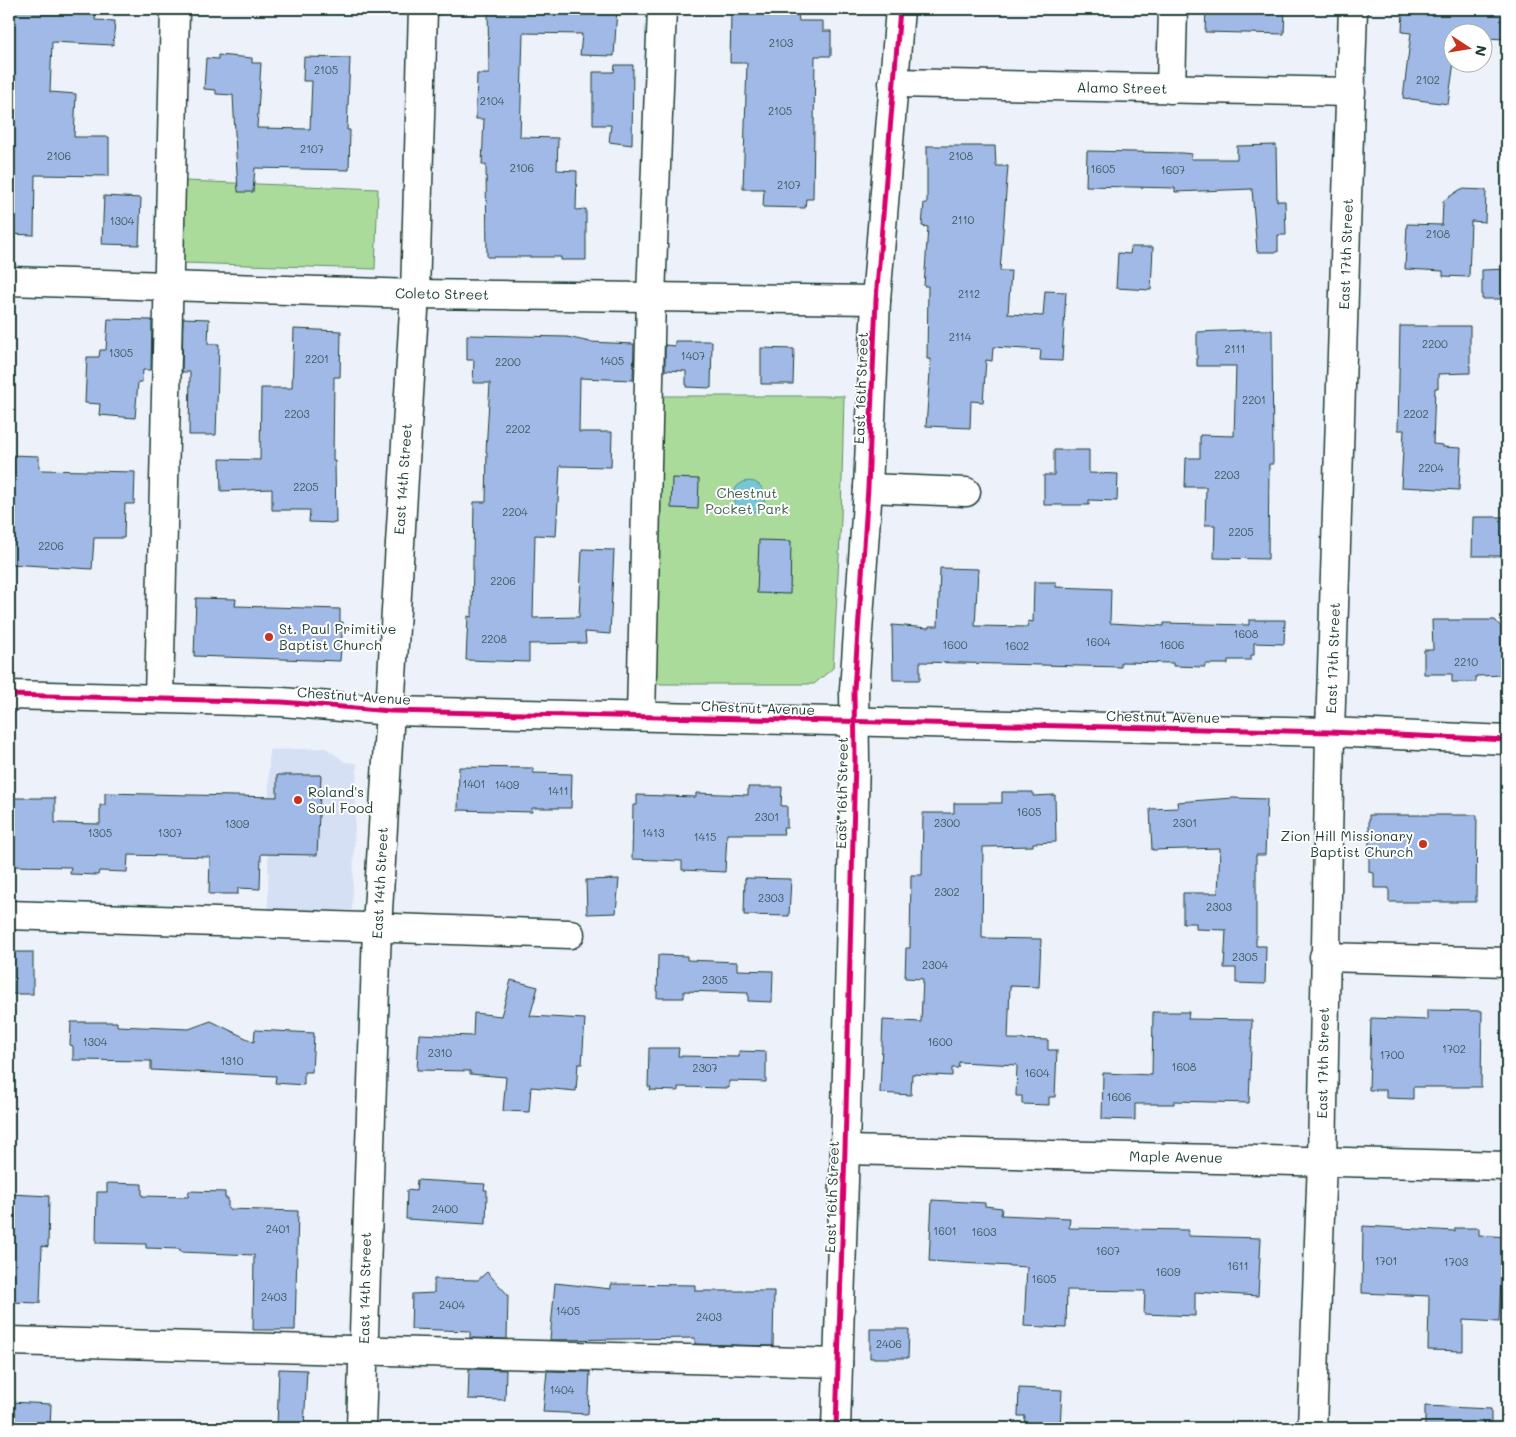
<svg xmlns="http://www.w3.org/2000/svg" width="1516" height="1437" font-family="Mali,sans-serif">
  <rect width="100%" height="100%" fill="#ecf1fa"/>
  <filter id="ink" filterUnits="userSpaceOnUse"><feTurbulence type="fractalNoise" baseFrequency=".02" numOctaves="2"/><feDisplacementMap in="SourceGraphic" scale="10" xChannelSelector="R" yChannelSelector="G"/><feConvolveMatrix kernelMatrix="1 2 1 2 8 2 1 2 1" color-interpolation-filters="sRGB"/></filter>
  <g filter="url(#ink)">
    <path fill="#d6e0f4" d="M326 748 345 762 357 763 352 910 268 911 269 750Z"/>
    <g fill="#abdb9b" stroke="#658c68">
      <path d="M185 181 378 189 375 269 183 263Z"/>
      <path d="M656 396H844L841 519 833 668 814 684H649Z"/>
    </g>
    <circle fill="#77c6d3" stroke="#548f93" cx="749" cy="497" r="16"/>
    <g fill="#a1b9e6" stroke="#1f3d34">
      <path d="M9 9 96 10 95 20 115 21 113 45 52 42 50 92 76 94 74 137H109V176L35 175 34 235 9 234Z"/>
      <path d="M488 9H617L614 56 580 55 582 34 523 33 520 137 558 138 557 170 577 171 576 210 586 209V260H561V257H487L486 165H482L484 119H476V106L477 74H489Z"/>
      <path d="M1206 9H1285L1284 34 1205 32Z"/>
      <path d="M1403 9H1507V39L1484 38V32H1454V62L1448 104 1403 98 1411 33 1402 32Z"/>
      <path d="M731 13 798 14 799 21H823V31H831V56H815L813 199H806L805 208 763 207 764 189H743L747 63H730Z"/>
      <path d="M218 55 252 58V63H261L257 128 310 129 312 81H303L304 57 350 58 347 130H350L349 170 255 168 253 192H238L233 95 216 94V90L204 89 206 58 218 59Z"/>
      <path d="M615 65H633L632 145 609 142 611 125H593V72H614Z"/>
      <path d="M1276 145 1277 201H1285L1286 235H1278V252H1257L1252 189 1175 192V188L1086 186 1087 151 1182 153 1192 154 1191 159H1237V146Z"/>
      <path d="M927 146H995L996 166H1008L1000 271H1011L1008 314 1043 316 1045 291 1066 292 1062 361 1040 360 1041 350 993 347 992 361 986 360 983 402 971 401 970 428 926 426 931 359H927L928 286H924L928 227 922 226 924 203H927Z"/>
      <path d="M1461 189 1486 190 1485 222 1471 221 1469 277 1443 276V271L1405 269 1407 224 1442 225 1443 201Z"/>
      <path d="M104 196 141 198 139 245 102 244Z"/>
      <path d="M1131 247H1153L1151 290 1116 288 1118 253 1130 254Z"/>
      <path d="M1507 269V299H1482V270Z"/>
      <path d="M183 318 209 319 208 344H219L216 435H189L190 372H182Z"/>
      <path d="M108 319 152 320 151 370H143L142 382H138L135 418 99 415 100 404 85 403 87 357H99L100 350H106Z"/>
      <path d="M1400 326H1470V373L1438 374V388H1435L1433 444 1443 445V447L1461 448 1459 490 1401 487 1404 430H1398Z"/>
      <path d="M294 329 341 331 340 377H334L333 461H335L336 523 309 522 310 510H272V489L221 491 220 459 260 460 261 388H292Z"/>
      <path d="M1247 330H1272L1273 464H1269L1268 559 1214 558 1215 525H1205L1206 487H1185L1186 458H1200V435L1234 436 1236 366H1197V332Z"/>
      <path d="M467 335 567 337 590 342 634 344 633 380 580 378 579 432H612L611 467 560 466 556 536 535 535 533 618 579 617 582 549 614 550 610 634 585 632 586 643 529 644V662L466 660 468 616 472 617 474 502H486L487 452H486L490 383H473L474 360H467Z"/>
      <path d="M675 341H712L711 388 686 387V371L665 370V345L675 346Z"/>
      <path d="M761 348 794 349 793 384H761Z"/>
      <path d="M1054 450H1089V473L1118 474 1117 501 1089 500V505H1044V475H1054Z"/>
      <path d="M9 455 39 456V468L41 470 135 472 134 504H125L124 538H94L92 569 9 564Z"/>
      <path d="M672 478 699 479 698 509 671 508Z"/>
      <path d="M1473 517H1507V556H1472Z"/>
      <path d="M759 540 791 541 790 594 757 593Z"/>
      <path d="M940 568 978 569 975 626 1027 627 1028 621 1033 622 1034 582H1056V587L1111 589 1110 623 1164 626V623L1249 625V620H1285L1284 644 1254 643V655H1251V660H1228V664H1205V667L1173 666V663L1121 662V667L920 662V680H893L892 625 929 628V626H938Z"/>
      <path d="M196 598 236 599 235 606 340 609V622H343L340 661 194 656Z"/>
      <path d="M1432 620H1495L1501 627V645H1507V675L1476 676V682H1452V674H1424V650H1433Z"/>
      <path d="M459 767 533 768V773L572 774 571 808H532V812L458 810Z"/>
      <path d="M277 775H321L317 855 261 854 260 889 238 888V894H209L210 857 128 855 127 872 99 871 98 875 70 874 71 867 10 866 11 798H55V823L100 824V805H105V793L277 797Z"/>
      <path d="M748 787H782L781 806H787V828H783L784 834H727L725 872 682 870V861L632 859 633 805H637V795L696 797V793L748 795Z"/>
      <path d="M1002 792H1033V796L1055 795 1056 842 1033 843V846L983 847 982 938 1041 939 1039 987 1010 986 1008 1039 1048 1040V1050H1057L1055 1097H1049V1105L1022 1104V1096H1016L1017 1065 959 1062 958 1068H952V1076L912 1074 911 1095 880 1093 883 1020 921 1022 923 979 905 978 906 948H910L911 875H922L923 813H954V803H1002Z"/>
      <path d="M1233 798 1267 799 1265 855H1256V946H1266L1265 984 1236 983V968H1224L1226 930 1196 929V923H1183V893H1218L1220 848 1152 850 1150 809 1178 808 1177 802Z"/>
      <path d="M1369 815H1477L1476 902H1389V888H1374V873L1369 872Z"/>
      <path d="M745 878 791 879 789 916 744 915Z"/>
      <path d="M619 879 616 913 587 914 586 880Z"/>
      <rect x="9" y="952" width="24" height="42"/>
      <path d="M658 955 687 956V960L737 962V970L773 971 772 1002 748 1001V993L684 991V998H657Z"/>
      <path d="M511 980 538 987 530 1016 585 1019 582 1064H578L576 1091 531 1087 529 1112 503 1111 506 1077 470 1074V1071L417 1070 419 1034 473 1036 474 1013 501 1016Z"/>
      <path d="M1427 1010 1482 1011 1481 1087H1413V1099L1386 1098V1090H1369L1371 1018 1427 1020Z"/>
      <path d="M1153 1012H1189L1188 1019 1252 1020 1249 1103 1174 1101V1104H1135V1120L1102 1119 1103 1073 1152 1075Z"/>
      <path d="M211 1021 254 1042 255 1030 314 1033 312 1072H304V1085L275 1083 276 1076 151 1070V1061L73 1060V1046L70 1045 71 1022H117V1026L189 1029Z"/>
      <path d="M649 1048H679L678 1056 739 1057V1051L766 1052V1082L729 1081V1088L678 1087V1091L650 1090 651 1087H648Z"/>
      <path d="M417 1180 485 1184 484 1190H487L486 1224 406 1219 407 1190 416 1191Z"/>
      <path d="M107 1183 142 1184V1196L188 1197 189 1191 225 1192V1198H228V1209L298 1211 295 1330H253L254 1255 180 1252V1249L146 1248V1244L96 1243 97 1192H107Z"/>
      <path d="M11 1194 49 1196 48 1247 42 1246 40 1303 9 1302Z"/>
      <path d="M932 1200 985 1203V1206L1002 1208 1001 1215 1070 1218 1069 1228 1188 1230V1236L1261 1238 1258 1296 1195 1292V1316L1144 1314 1145 1291 1067 1290 1066 1328 1024 1326 1027 1267 929 1261Z"/>
      <path d="M1363 1226 1455 1231V1228H1479V1235L1507 1237V1282L1501 1281 1499 1322 1463 1320V1351L1428 1350 1429 1296 1362 1293Z"/>
      <path d="M487 1272 508 1295 507 1339 470 1338V1331L411 1329 412 1294 434 1293V1279L478 1280Z"/>
      <path d="M555 1283 611 1289V1284L695 1285V1291H774L773 1346 695 1344V1338L550 1340Z"/>
      <path d="M870 1329H909L908 1358H870Z"/>
      <path d="M279 1369 307 1370 304 1428H277Z"/>
      <path d="M469 1369 506 1370 505 1400 468 1399Z"/>
      <path d="M547 1371 590 1372 588 1414 543 1412Z"/>
      <path d="M1019 1388 1062 1390 1060 1428H1024L1025 1416H1018Z"/>
      <path d="M9 1402 51 1404 50 1428H9Z"/>
      <path d="M1425 1406 1491 1409V1428H1425Z"/>
    </g>
    <g fill="none" stroke-linecap="round" stroke-linejoin="round">
      <g stroke="#1f3d34" stroke-width="31">
        <g id="minor">
          <path d="M893 83 1351 92"/>
          <path d="M1171 89 1173 9"/>
          <path d="M9 281 415 294 876 300"/>
          <path d="M868 488 966 492"/>
          <path d="M159 698 175 9"/>
          <path d="M641 716 651 297 662 9"/>
          <path d="M9 915 570 934"/>
          <path d="M1324 957 1507 962"/>
          <path d="M845 1150 1507 1166"/>
          <path d="M9 1341 838 1363"/>
          <path d="M361 1428 377 927 415 294 423 9"/>
          <path d="M836 1428 845 1150 855 760 854 690 868 488 876 300 900 9"/>
          <path d="M1312 1428 1322 1161 1330 732 1353 9"/>
        </g>
      </g>
      <g stroke="#1f3d34" stroke-width="31">
        <path id="major" d="M9 695 282 702 390 711 1330 732 1507 740"/>
      </g>
      <use href="#minor" stroke="#fff" stroke-width="28"/>
      <use href="#major" stroke="#fff" stroke-width="28"/>
      <g stroke="#fff" stroke-width="8">
        <g id="cycleway">
          <path d="M9 695 282 702 390 711 1330 732 1507 740"/>
          <path d="M836 1428 845 1150 855 760 854 690 868 488 876 300 900 9"/>
        </g>
      </g>
      <use href="#cycleway" stroke="#d6006c" stroke-width="5"/>
    </g>
  </g>
  <g fill="#c8321e" stroke="#fff" stroke-width="2">
    <circle cx="269" cy="637" r="5"/>
    <circle cx="298" cy="800" r="5"/>
    <circle cx="1423" cy="844" r="5"/>
  </g>
  <g text-anchor="middle" stroke-width="4" stroke-linejoin="round" paint-order="stroke">
    <g font-size="11" fill="#405c60">
      <text x="781" y="47">2103</text>
      <text x="326" y="74">2105</text>
      <text x="1428" y="84">2102</text>
      <text x="492" y="105">2104</text>
      <text x="780" y="115">2105</text>
      <text x="312" y="153">2107</text>
      <text x="59" y="160">2106</text>
      <text x="961" y="160">2108</text>
      <text x="522" y="172">2106</text>
      <text x="1103" y="173">1605</text>
      <text x="1173" y="174">1607</text>
      <text x="789" y="189">2107</text>
      <text x="963" y="224">2110</text>
      <text x="122" y="225">1304</text>
      <text x="1438" y="238">2108</text>
      <text x="969" y="298">2112</text>
      <text x="960" y="341">2114</text>
      <text x="1435" y="348">2200</text>
      <text x="1235" y="353">2111</text>
      <text x="121" y="357">1305</text>
      <text x="693" y="360">1407</text>
      <text x="317" y="363">2201</text>
      <text x="612" y="365">1405</text>
      <text x="508" y="366">2200</text>
      <text x="1254" y="404">2201</text>
      <text x="297" y="418">2203</text>
      <text x="1416" y="418">2202</text>
      <text x="518" y="433">2202</text>
      <text x="1431" y="472">2204</text>
      <text x="1227" y="479">2203</text>
      <text x="306" y="491">2205</text>
      <text x="515" y="516">2204</text>
      <text x="1241" y="536">2205</text>
      <text x="51" y="550">2206</text>
      <text x="503" y="585">2206</text>
      <text x="1246" y="638">1608</text>
      <text x="494" y="643">2208</text>
      <text x="1098" y="646">1604</text>
      <text x="955" y="649">1600</text>
      <text x="1172" y="649">1606</text>
      <text x="1017" y="650">1602</text>
      <text x="1466" y="666">2210</text>
      <text x="474" y="788">1401</text>
      <text x="507" y="789">1409</text>
      <text x="558" y="795">1411</text>
      <text x="1029" y="816">1605</text>
      <text x="767" y="821">2301</text>
      <text x="947" y="827">2300</text>
      <text x="1185" y="827">2301</text>
      <text x="237" y="828">1309</text>
      <text x="100" y="837">1305</text>
      <text x="170" y="837">1307</text>
      <text x="653" y="837">1413</text>
      <text x="705" y="841">1415</text>
      <text x="947" y="896">2302</text>
      <text x="771" y="902">2303</text>
      <text x="1219" y="911">2303</text>
      <text x="1245" y="961">2305</text>
      <text x="935" y="969">2304</text>
      <text x="715" y="984">2305</text>
      <text x="95" y="1046">1304</text>
      <text x="940" y="1046">1600</text>
      <text x="1454" y="1053">1702</text>
      <text x="440" y="1057">2310</text>
      <text x="1392" y="1059">1700</text>
      <text x="232" y="1065">1310</text>
      <text x="1184" y="1071">1608</text>
      <text x="705" y="1072">2307</text>
      <text x="1037" y="1077">1604</text>
      <text x="1119" y="1101">1606</text>
      <text x="445" y="1213">2400</text>
      <text x="278" y="1233">2401</text>
      <text x="945" y="1235">1601</text>
      <text x="984" y="1236">1603</text>
      <text x="1108" y="1255">1607</text>
      <text x="1386" y="1265">1701</text>
      <text x="1456" y="1266">1703</text>
      <text x="1238" y="1270">1611</text>
      <text x="1168" y="1276">1609</text>
      <text x="1044" y="1283">1605</text>
      <text x="274" y="1301">2403</text>
      <text x="452" y="1309">2404</text>
      <text x="568" y="1315">1405</text>
      <text x="709" y="1321">2403</text>
      <text x="889" y="1348">2406</text>
      <text x="562" y="1394">1404</text>
    </g>
    <g font-size="14" fill="#1f3d34" stroke="#fff">
      <text transform="translate(1122 88) rotate(1)" y="5">Alamo Street</text>
      <text transform="translate(1346 254) rotate(-88)" y="5">East 17th Street</text>
      <text transform="translate(442 294) rotate(1)" y="5">Coleto Street</text>
      <text transform="translate(861 388) rotate(-88)" y="5">East 16th Street</text>
      <text transform="translate(403 479) rotate(-86)" y="5">East 14th Street</text>
      <text transform="translate(1333 658) rotate(-88)" y="5">East 17th Street</text>
      <text transform="translate(354 696) rotate(4)" y="5">Chestnut Avenue</text>
      <text transform="translate(758 708) rotate(2)" y="5">Chestnut Avenue</text>
      <text transform="translate(1163 717) rotate(1)" y="5">Chestnut Avenue</text>
      <text transform="translate(842 793) rotate(-89)" y="5">East 16th Street</text>
      <text transform="translate(380 883) rotate(-87)" y="5">East 14th Street</text>
      <text transform="translate(1323 1063) rotate(-89)" y="5">East 17th Street</text>
      <text transform="translate(1176 1157) rotate(1)" y="5">Maple Avenue</text>
      <text transform="translate(832 1197) rotate(-88)" y="5">East 16th Street</text>
      <text transform="translate(365 1288) rotate(-89)" y="5">East 14th Street</text>
    </g>
    <g font-size="14" fill="#42644e" stroke="#fff">
      <text x="747" y="498">Chestnut<tspan x="747" dy="16">Pocket Park</tspan></text>
    </g>
    <g font-size="14" fill="#1f3d34" stroke="#fff" text-anchor="start">
      <text x="279" y="634">St. Paul Primitive<tspan x="279" dy="16">Baptist Church</tspan></text>
      <text x="308" y="797">Roland's<tspan x="308" dy="16">Soul Food</tspan></text>
      <text x="1413" y="841" text-anchor="end">Zion Hill Missionary<tspan x="1413" dy="16">Baptist Church</tspan></text>
    </g>
  </g>
  <rect width="1516" height="1437" fill="none" stroke="#fff" stroke-width="30"/>
  <rect x="15" y="15" width="1486" height="1407" fill="none" stroke="#1f3d34" stroke-width="2" filter="url(#ink)"/>
  <g transform="translate(1468 48) rotate(102)"><circle r="24" fill="#ffffff" stroke="#a5b1ae"/>
  <path d="M0-4L9 19L0 12L-9 19Z" fill="#c8321e"/>
  <text y="-8" font-size="14" font-weight="bold" text-anchor="middle" fill="#1f3d34">N</text>
  </g>
</svg>
